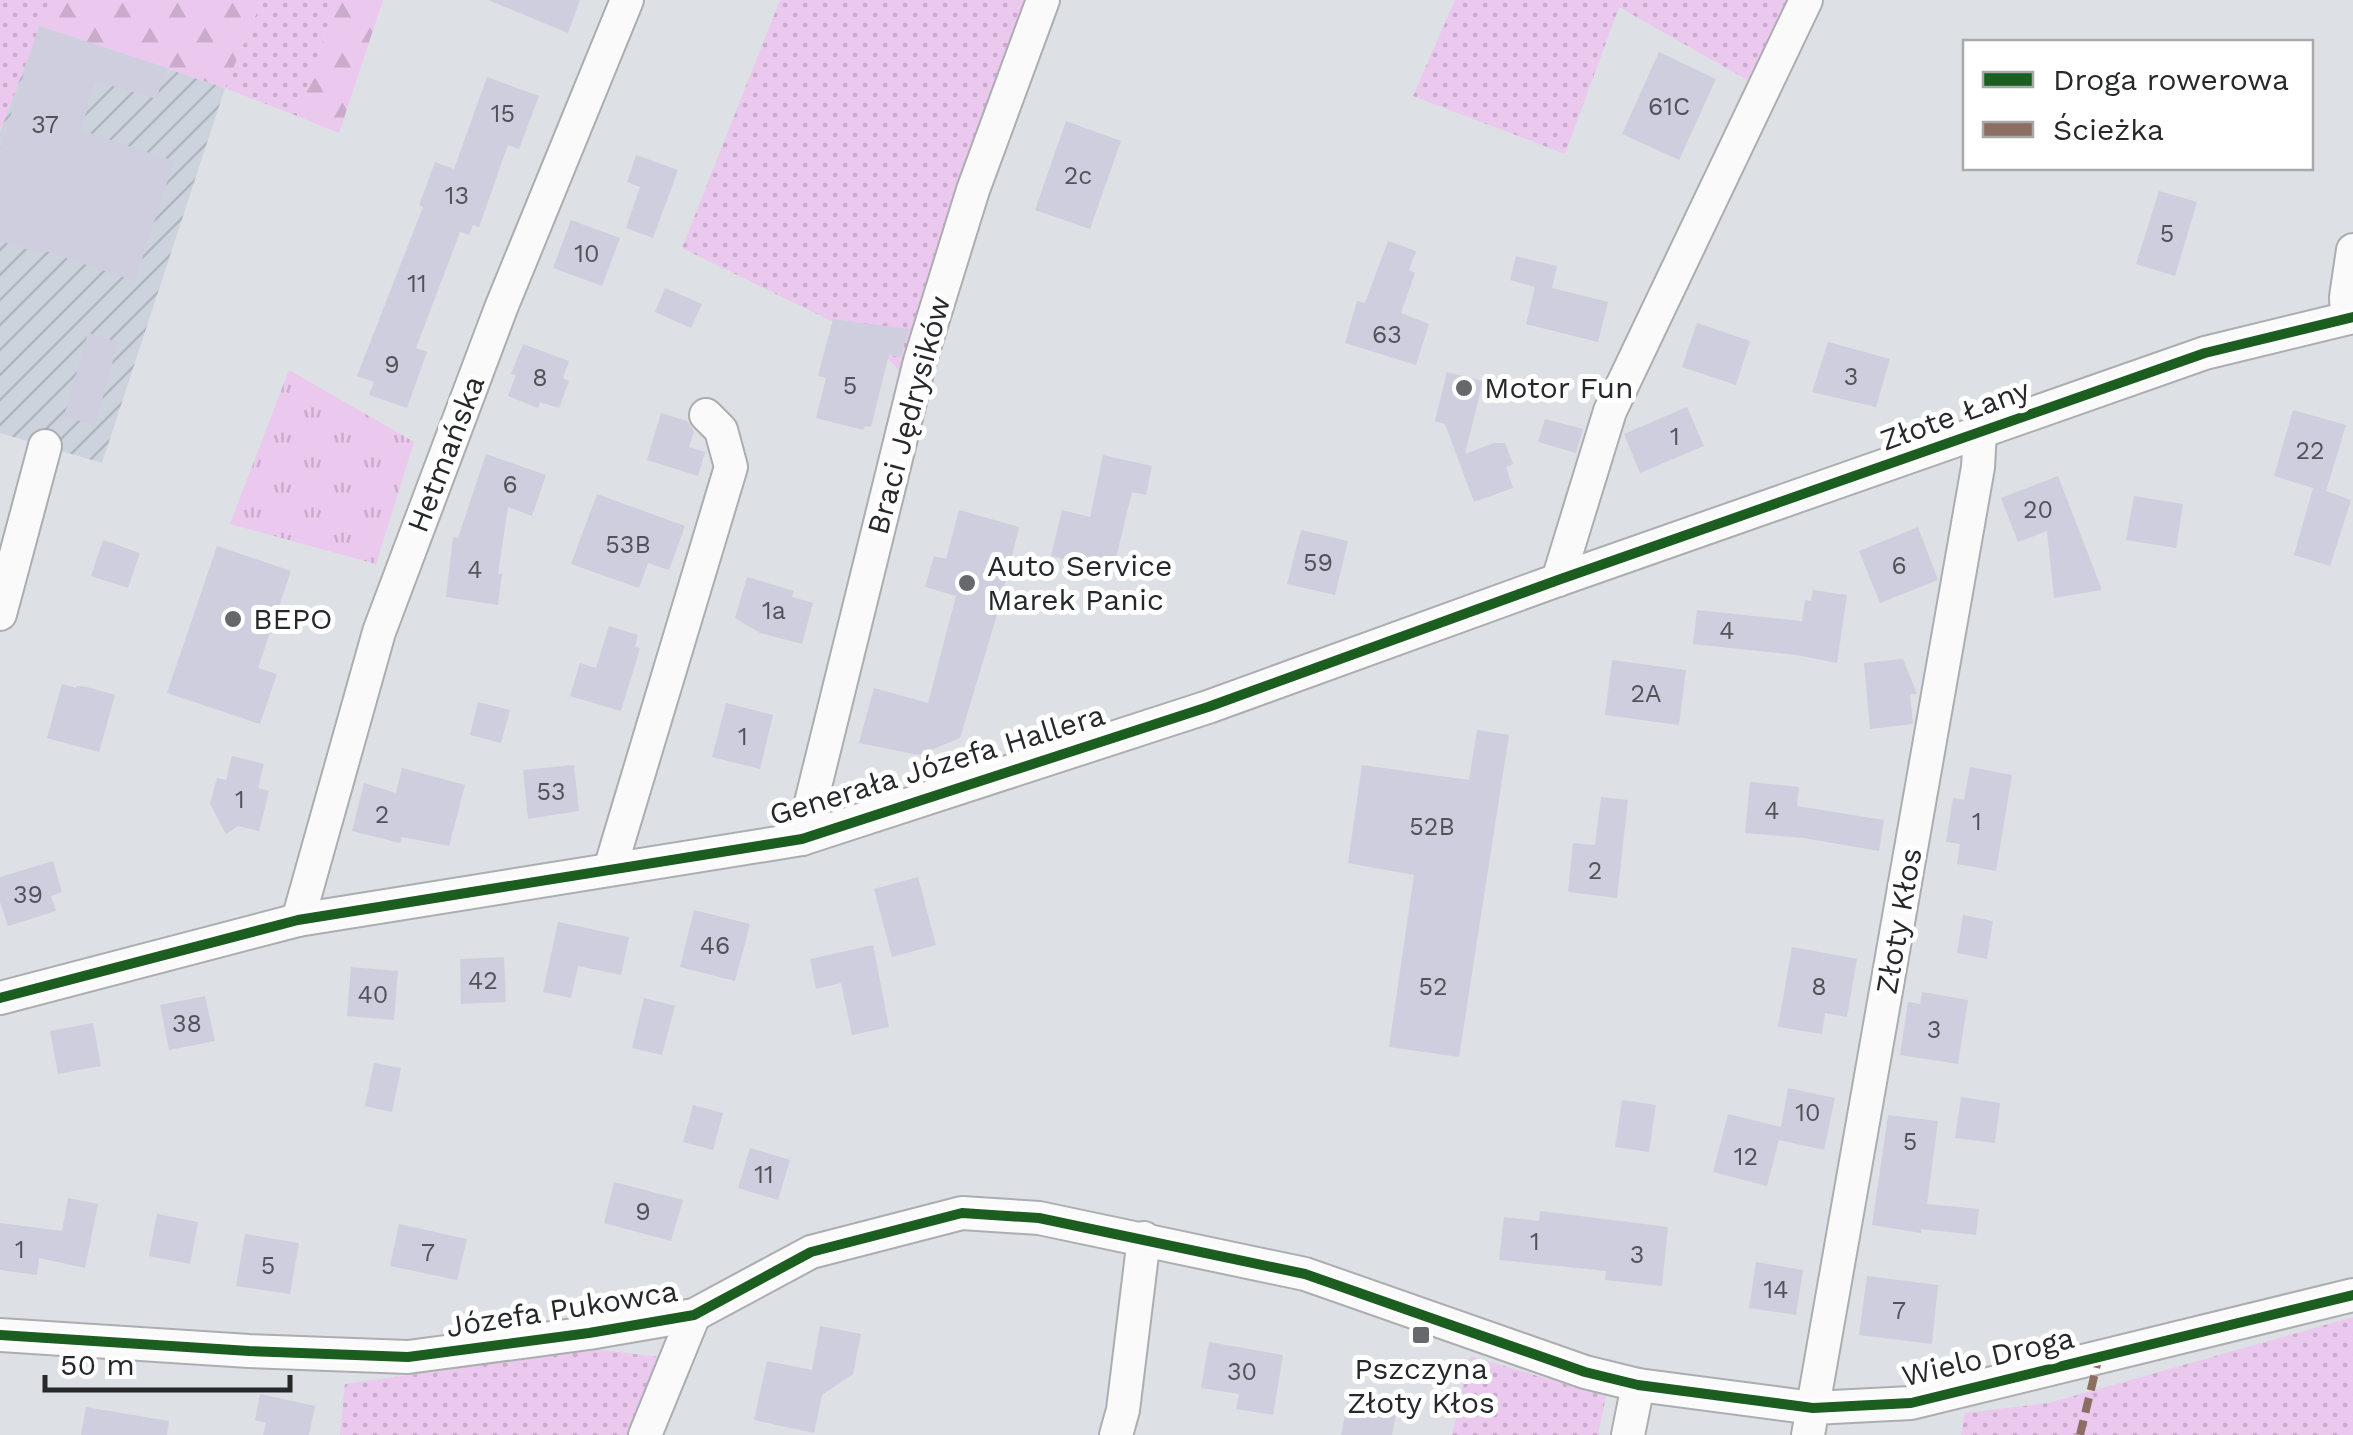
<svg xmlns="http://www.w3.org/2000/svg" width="2353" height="1435" font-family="'Work Sans',sans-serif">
  <defs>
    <pattern id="industrial-furrows" width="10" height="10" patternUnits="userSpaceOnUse" patternTransform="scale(2.5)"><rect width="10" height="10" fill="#cdd3dd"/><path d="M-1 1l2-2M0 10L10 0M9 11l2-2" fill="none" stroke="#b0b5be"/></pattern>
    <pattern id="grass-dots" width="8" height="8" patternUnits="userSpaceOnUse" patternTransform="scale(2.5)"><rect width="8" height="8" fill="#ebc8ee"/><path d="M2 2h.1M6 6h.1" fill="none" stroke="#c9accc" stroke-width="1.8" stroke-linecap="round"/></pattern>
    <pattern id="forest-firs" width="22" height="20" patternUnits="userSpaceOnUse" patternTransform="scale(2.5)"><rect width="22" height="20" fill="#ebc8ee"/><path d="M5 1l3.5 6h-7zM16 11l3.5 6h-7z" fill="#c9accc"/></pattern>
    <pattern id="park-tufts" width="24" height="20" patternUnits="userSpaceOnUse" patternTransform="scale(2.5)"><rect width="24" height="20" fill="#ebc8ee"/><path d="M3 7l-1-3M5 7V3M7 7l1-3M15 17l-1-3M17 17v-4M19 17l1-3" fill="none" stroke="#c9accc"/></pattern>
  </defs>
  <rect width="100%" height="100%" fill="#dde0e4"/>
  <path fill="url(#industrial-furrows)" d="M39 26 225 88 102 463 0 433V132Z"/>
  <g fill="url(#grass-dots)">
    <path d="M0 0H50L0 132Z"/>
    <path d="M262 0H337L297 116 225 88Z"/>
    <path d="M780 0H1027L902 374 872 341 682 248Z"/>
    <path d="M1455 0H1798L1758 86 1619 7 1565 154 1413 96Z"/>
    <path d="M2353 1317V1435H1961L1965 1413 2049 1403Z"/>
    <path d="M593 1349 659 1357 637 1435H340L345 1384Z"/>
    <path d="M1470 1356 1606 1396 1598 1435H1452Z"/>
  </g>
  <g fill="url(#forest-firs)">
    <path d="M50 0H262L225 88 39 26Z"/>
    <path d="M337 0H383L339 133 297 116Z"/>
  </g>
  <path fill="url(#park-tufts)" d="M289 370 414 442 376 564 230 524Z"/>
  <g fill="#cfcede">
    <path d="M488 0H580L568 33Z"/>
    <path d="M39 26 167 68 156 99 96 81 81 130 174 161 135 281 42 250 41 254 0 241V149Z"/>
    <path d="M1659 52 1716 79 1679 160 1622 134Z"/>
    <path d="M487 77 539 96 519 149 508 145 479 227 473 225 469 235 460 232 416 348 427 352 407 408 369 395 374 382 357 376 423 207 419 205 435 162 454 169Z"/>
    <path d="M1066 121 1121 141 1090 229 1035 210Z"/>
    <path d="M636 155 678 170 653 238 626 228 640 187 627 182Z"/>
    <path d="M2159 191 2197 202 2175 276 2136 264Z"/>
    <path d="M571 220 620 238 602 286 553 268Z"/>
    <path d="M1388 241 1416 251 1409 270 1415 273 1401 313 1429 324 1416 365 1345 343 1357 301 1365 303Z"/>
    <path d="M1516 256 1557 266 1552 288 1608 302 1598 342 1526 324 1535 287 1510 280Z"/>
    <path d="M665 288 702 304 691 328 655 312Z"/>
    <path d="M833 319 909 329 900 358 889 354 871 427 865 426 863 430 816 418 826 378 818 376Z"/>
    <path d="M1697 323 1750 341 1736 385 1682 367Z"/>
    <path d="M88 333 118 342 95 426 64 416Z"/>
    <path d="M1828 342 1890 359 1876 407 1812 392Z"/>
    <path d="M523 344 569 361 563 378 569 381 559 408 540 402 538 408 508 396 516 375 511 374Z"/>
    <path d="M1447 372 1483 381 1465 454 1494 443H1505L1513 464 1506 467 1513 488 1474 502 1445 424 1435 421Z"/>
    <path d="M1687 407 1704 446 1640 473 1624 434Z"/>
    <path d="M2293 410 2346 425 2326 491 2351 500 2330 566 2294 555 2313 488 2274 476Z"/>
    <path d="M661 413 687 421 694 431 689 447 705 452 698 476 647 460Z"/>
    <path d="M1545 419 1583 429 1576 453 1538 442Z"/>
    <path d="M486 454 546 475 532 516 508 507 498 574H502L498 605 446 597 453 537 458 538Z"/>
    <path d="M1103 455 1152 466 1146 495 1132 492 1113 570 1051 556 1062 510 1090 517Z"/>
    <path d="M2058 476 2102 590 2054 598 2047 531 2018 542 2001 498Z"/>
    <path d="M597 494 685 526 669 570 648 563 639 588 571 564Z"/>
    <path d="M2134 496 2183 504 2176 548 2126 540Z"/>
    <path d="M959 510 1019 527 999 608 960 738 919 755 859 743 874 688 928 703 956 596 925 587 934 556 946 559Z"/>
    <path d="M1918 527 1938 580 1880 603 1859 551Z"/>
    <path d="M1301 530 1348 541 1335 595 1287 584Z"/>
    <path d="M103 540 140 553 128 588 91 576Z"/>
    <path d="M217 546 291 571 258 668 277 674 260 724 167 693Z"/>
    <path d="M747 577 794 591 792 597 813 603 802 644 760 633 735 618Z"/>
    <path d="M1813 590 1847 595 1837 663 1796 655 1693 644 1697 610 1802 621 1805 600 1811 601Z"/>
    <path d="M609 626 638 635 635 647 640 648 621 711 570 696 580 663 596 668Z"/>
    <path d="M1903 659 1917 694H1910L1913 724 1870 729 1864 663Z"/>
    <path d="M1612 660 1686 670 1679 725 1605 715Z"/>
    <path d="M62 684 76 688 77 686 87 687 115 695 99 752 47 738Z"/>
    <path d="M478 702 510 710 501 743 470 735Z"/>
    <path d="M726 703 773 715 760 769 712 757Z"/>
    <path d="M1477 730 1509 735 1459 1057 1389 1047 1414 875 1348 863 1362 765 1469 780Z"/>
    <path d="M232 756 264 764 258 788 269 791 259 831 238 826 226 834 210 804 217 778 226 780Z"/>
    <path d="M574 765 579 811 528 819 523 770Z"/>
    <path d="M1970 767 2012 775 1996 871 1957 864 1960 844 1946 842 1953 798 1964 800Z"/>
    <path d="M402 768 465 785 449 846 402 837 400 843 352 831 364 783 396 793Z"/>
    <path d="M1750 782 1799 787 1797 806 1884 820 1879 851 1804 838 1745 833Z"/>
    <path d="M1601 797 1628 800 1617 898 1568 892 1573 843 1595 845Z"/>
    <path d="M53 861 62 892 51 896 56 911 8 926 0 902V877Z"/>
    <path d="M918 877 936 945 892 957 874 889Z"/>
    <path d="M694 910 750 924 735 981 680 967Z"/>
    <path d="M1963 915 1993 921 1987 959 1957 953Z"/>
    <path d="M558 922 629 937 621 975 578 966 571 998 543 992Z"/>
    <path d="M873 945 889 1027 852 1035 841 983 816 989 810 959Z"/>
    <path d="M1792 947 1857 959 1847 1017 1825 1013 1822 1034 1778 1027Z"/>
    <path d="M504 957 506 1002 461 1004 460 959Z"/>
    <path d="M351 967 398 971 394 1020 347 1016Z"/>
    <path d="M1922 992 1968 1000 1958 1064 1900 1055 1908 1002 1920 1004Z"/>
    <path d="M205 996 215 1041 169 1050 160 1005Z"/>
    <path d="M644 998 675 1006 662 1055 632 1048Z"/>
    <path d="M93 1023 101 1066 58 1074 50 1031Z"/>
    <path d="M374 1063 401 1068 392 1112 365 1106Z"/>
    <path d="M1788 1088 1835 1098 1824 1150 1779 1140 1767 1186 1713 1172 1728 1114 1781 1127Z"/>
    <path d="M1961 1097 2000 1103 1995 1143 1955 1138Z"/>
    <path d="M1622 1100 1656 1105 1649 1152 1615 1147Z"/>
    <path d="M693 1105 723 1113 713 1150 683 1142Z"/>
    <path d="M1888 1115 1938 1121 1927 1204 1979 1209 1976 1235 1921 1229V1233L1872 1225Z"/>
    <path d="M750 1148 790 1160 778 1200 738 1188Z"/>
    <path d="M614 1182 683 1200 671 1241 604 1223Z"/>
    <path d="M68 1198 98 1204 85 1268 39 1258 37 1275 0 1270V1223L62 1231Z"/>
    <path d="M1540 1211 1668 1227 1662 1286 1605 1280 1606 1271 1499 1260 1504 1217 1539 1221Z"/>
    <path d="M157 1214 198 1222 190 1264 149 1256Z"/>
    <path d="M399 1224 467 1239 457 1280 390 1266Z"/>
    <path d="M245 1234 299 1243 290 1294 236 1286Z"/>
    <path d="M1756 1262 1803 1270 1796 1315 1749 1308Z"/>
    <path d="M1867 1276 1938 1285 1932 1344 1859 1335Z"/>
    <path d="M820 1326 861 1334 853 1374 822 1395 814 1433 754 1420 767 1361 812 1370Z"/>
    <path d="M1209 1342 1283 1355 1273 1415 1236 1409 1239 1394 1201 1388Z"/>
    <path d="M260 1394 315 1406 309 1435H263L266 1423 255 1420Z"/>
    <path d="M1348 1400 1397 1410 1392 1435H1341Z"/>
    <path d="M86 1407 169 1421 167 1435H81Z"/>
  </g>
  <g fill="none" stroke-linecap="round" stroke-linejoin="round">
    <g stroke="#acadb1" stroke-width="36">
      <g id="minor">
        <path d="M2347 318 2346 297 2353 250"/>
        <path d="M1558 580 1610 411 1806 0"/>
        <path d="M0 614 45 446"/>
        <path d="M802 839 920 361 973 190 1043 0"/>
        <path d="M610 869 731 467 721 430 706 415"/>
        <path d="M298 920 379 632 501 308 627 0"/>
        <path d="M0 998 298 920 802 839 1208 707 1558 580 2205 353 2353 317"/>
        <path d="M0 1335 249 1351 408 1357 589 1333 694 1315 811 1252 962 1213 1039 1218 1305 1274 1585 1372 1638 1385 1813 1408 1911 1403 2353 1295"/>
        <path d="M645 1435 694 1315"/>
        <path d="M1116 1435 1123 1410 1144 1238"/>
        <path d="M1628 1435 1638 1385"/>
        <path d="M1808 1435 1978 467 1980 432"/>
      </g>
    </g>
    <use href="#minor" stroke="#fafafb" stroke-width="32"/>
    <path stroke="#8d6e63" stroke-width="8" stroke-dasharray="15 8" stroke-linecap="butt" d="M2080 1435 2099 1356"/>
    <g stroke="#fff" stroke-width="16">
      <g id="cycleway">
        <path d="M0 998 298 920 802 839 1208 707 1558 580 2205 353 2353 317"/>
        <path d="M0 1335 249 1351 408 1357 589 1333 694 1315 811 1252 962 1213 1039 1218 1305 1274 1585 1372 1638 1385 1813 1408 1911 1403 2353 1295"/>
      </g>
    </g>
    <use href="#cycleway" stroke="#1b5e20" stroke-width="10"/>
  </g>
  <g fill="#66686c" stroke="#fff" stroke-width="4">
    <circle cx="1464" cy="388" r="10"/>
    <circle cx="967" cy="583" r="10"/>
    <circle cx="233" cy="619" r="10"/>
    <rect x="1411" y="1325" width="20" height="20" rx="5"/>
  </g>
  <g text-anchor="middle" stroke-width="10" stroke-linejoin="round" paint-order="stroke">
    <g font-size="25" fill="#52535a">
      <text x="1669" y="115">61C</text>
      <text x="503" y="122">15</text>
      <text x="45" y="133">37</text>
      <text x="1078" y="184">2c</text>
      <text x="457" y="204">13</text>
      <text x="2167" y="242">5</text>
      <text x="587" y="262">10</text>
      <text x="417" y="292">11</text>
      <text x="1387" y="343">63</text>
      <text x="392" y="373">9</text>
      <text x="1851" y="385">3</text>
      <text x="540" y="386">8</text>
      <text x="850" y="394">5</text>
      <text x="1675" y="445">1</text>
      <text x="2310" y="459">22</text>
      <text x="510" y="493">6</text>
      <text x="2038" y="518">20</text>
      <text x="628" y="553">53B</text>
      <text x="1318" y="571">59</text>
      <text x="1899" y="574">6</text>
      <text x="475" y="578">4</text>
      <text x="774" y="619">1a</text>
      <text x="1727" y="639">4</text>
      <text x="1646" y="702">2A</text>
      <text x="743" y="745">1</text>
      <text x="551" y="800">53</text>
      <text x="240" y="808">1</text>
      <text x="1772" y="819">4</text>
      <text x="382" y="823">2</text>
      <text x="1977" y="830">1</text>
      <text x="1432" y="835">52B</text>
      <text x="1595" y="879">2</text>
      <text x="28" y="903">39</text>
      <text x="715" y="954">46</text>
      <text x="483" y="989">42</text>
      <text x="1433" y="995">52</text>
      <text x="1819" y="995">8</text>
      <text x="373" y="1003">40</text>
      <text x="187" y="1032">38</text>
      <text x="1934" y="1038">3</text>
      <text x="1808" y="1121">10</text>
      <text x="1910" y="1150">5</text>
      <text x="1746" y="1165">12</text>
      <text x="764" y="1183">11</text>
      <text x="643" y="1220">9</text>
      <text x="1535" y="1250">1</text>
      <text x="20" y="1258">1</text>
      <text x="428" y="1261">7</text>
      <text x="1637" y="1263">3</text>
      <text x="268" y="1274">5</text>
      <text x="1776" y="1298">14</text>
      <text x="1899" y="1319">7</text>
      <text x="1242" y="1380">30</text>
    </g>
    <g font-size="30" fill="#26282b" stroke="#fff" text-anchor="start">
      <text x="1484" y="398">Motor Fun</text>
      <text x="987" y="576">Auto Service<tspan x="987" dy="34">Marek Panic</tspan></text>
      <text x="253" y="629">BEPO</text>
      <text x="1421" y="1379" text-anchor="middle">Pszczyna<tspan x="1421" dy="34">Złoty Kłos</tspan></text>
    </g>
    <g font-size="30" fill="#26282b" stroke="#fff">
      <text transform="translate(909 415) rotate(-75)" y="10">Braci Jędrysików</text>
      <text transform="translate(1955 415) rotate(-20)" y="10">Złote Łany</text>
      <text transform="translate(446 454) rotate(-69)" y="10">Hetmańska</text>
      <text transform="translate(937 765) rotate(-17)" y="10">Generała Józefa Hallera</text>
      <text transform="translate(1899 921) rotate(-80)" y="10">Złoty Kłos</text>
      <text transform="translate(562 1309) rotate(-9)" y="10">Józefa Pukowca</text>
      <text transform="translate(1988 1357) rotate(-13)" y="10">Wielo Droga</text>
    </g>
  </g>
  <rect x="1963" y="40" width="350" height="130" fill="#ffffff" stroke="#a8a9aa" stroke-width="2.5"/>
  <rect x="1983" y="72" width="50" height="15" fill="#1b5e20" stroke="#a8a9aa" stroke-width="2.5"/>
  <text x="2053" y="90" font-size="30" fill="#26282b">Droga rowerowa</text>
  <rect x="1983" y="122" width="50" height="15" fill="#8d6e63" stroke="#a8a9aa" stroke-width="2.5"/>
  <text x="2053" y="140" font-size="30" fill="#26282b">Ścieżka</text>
  <path d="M45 1375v15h245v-15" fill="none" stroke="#26282b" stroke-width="5"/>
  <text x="60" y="1375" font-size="30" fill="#26282b" stroke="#ffffff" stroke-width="8" paint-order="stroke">50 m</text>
</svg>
